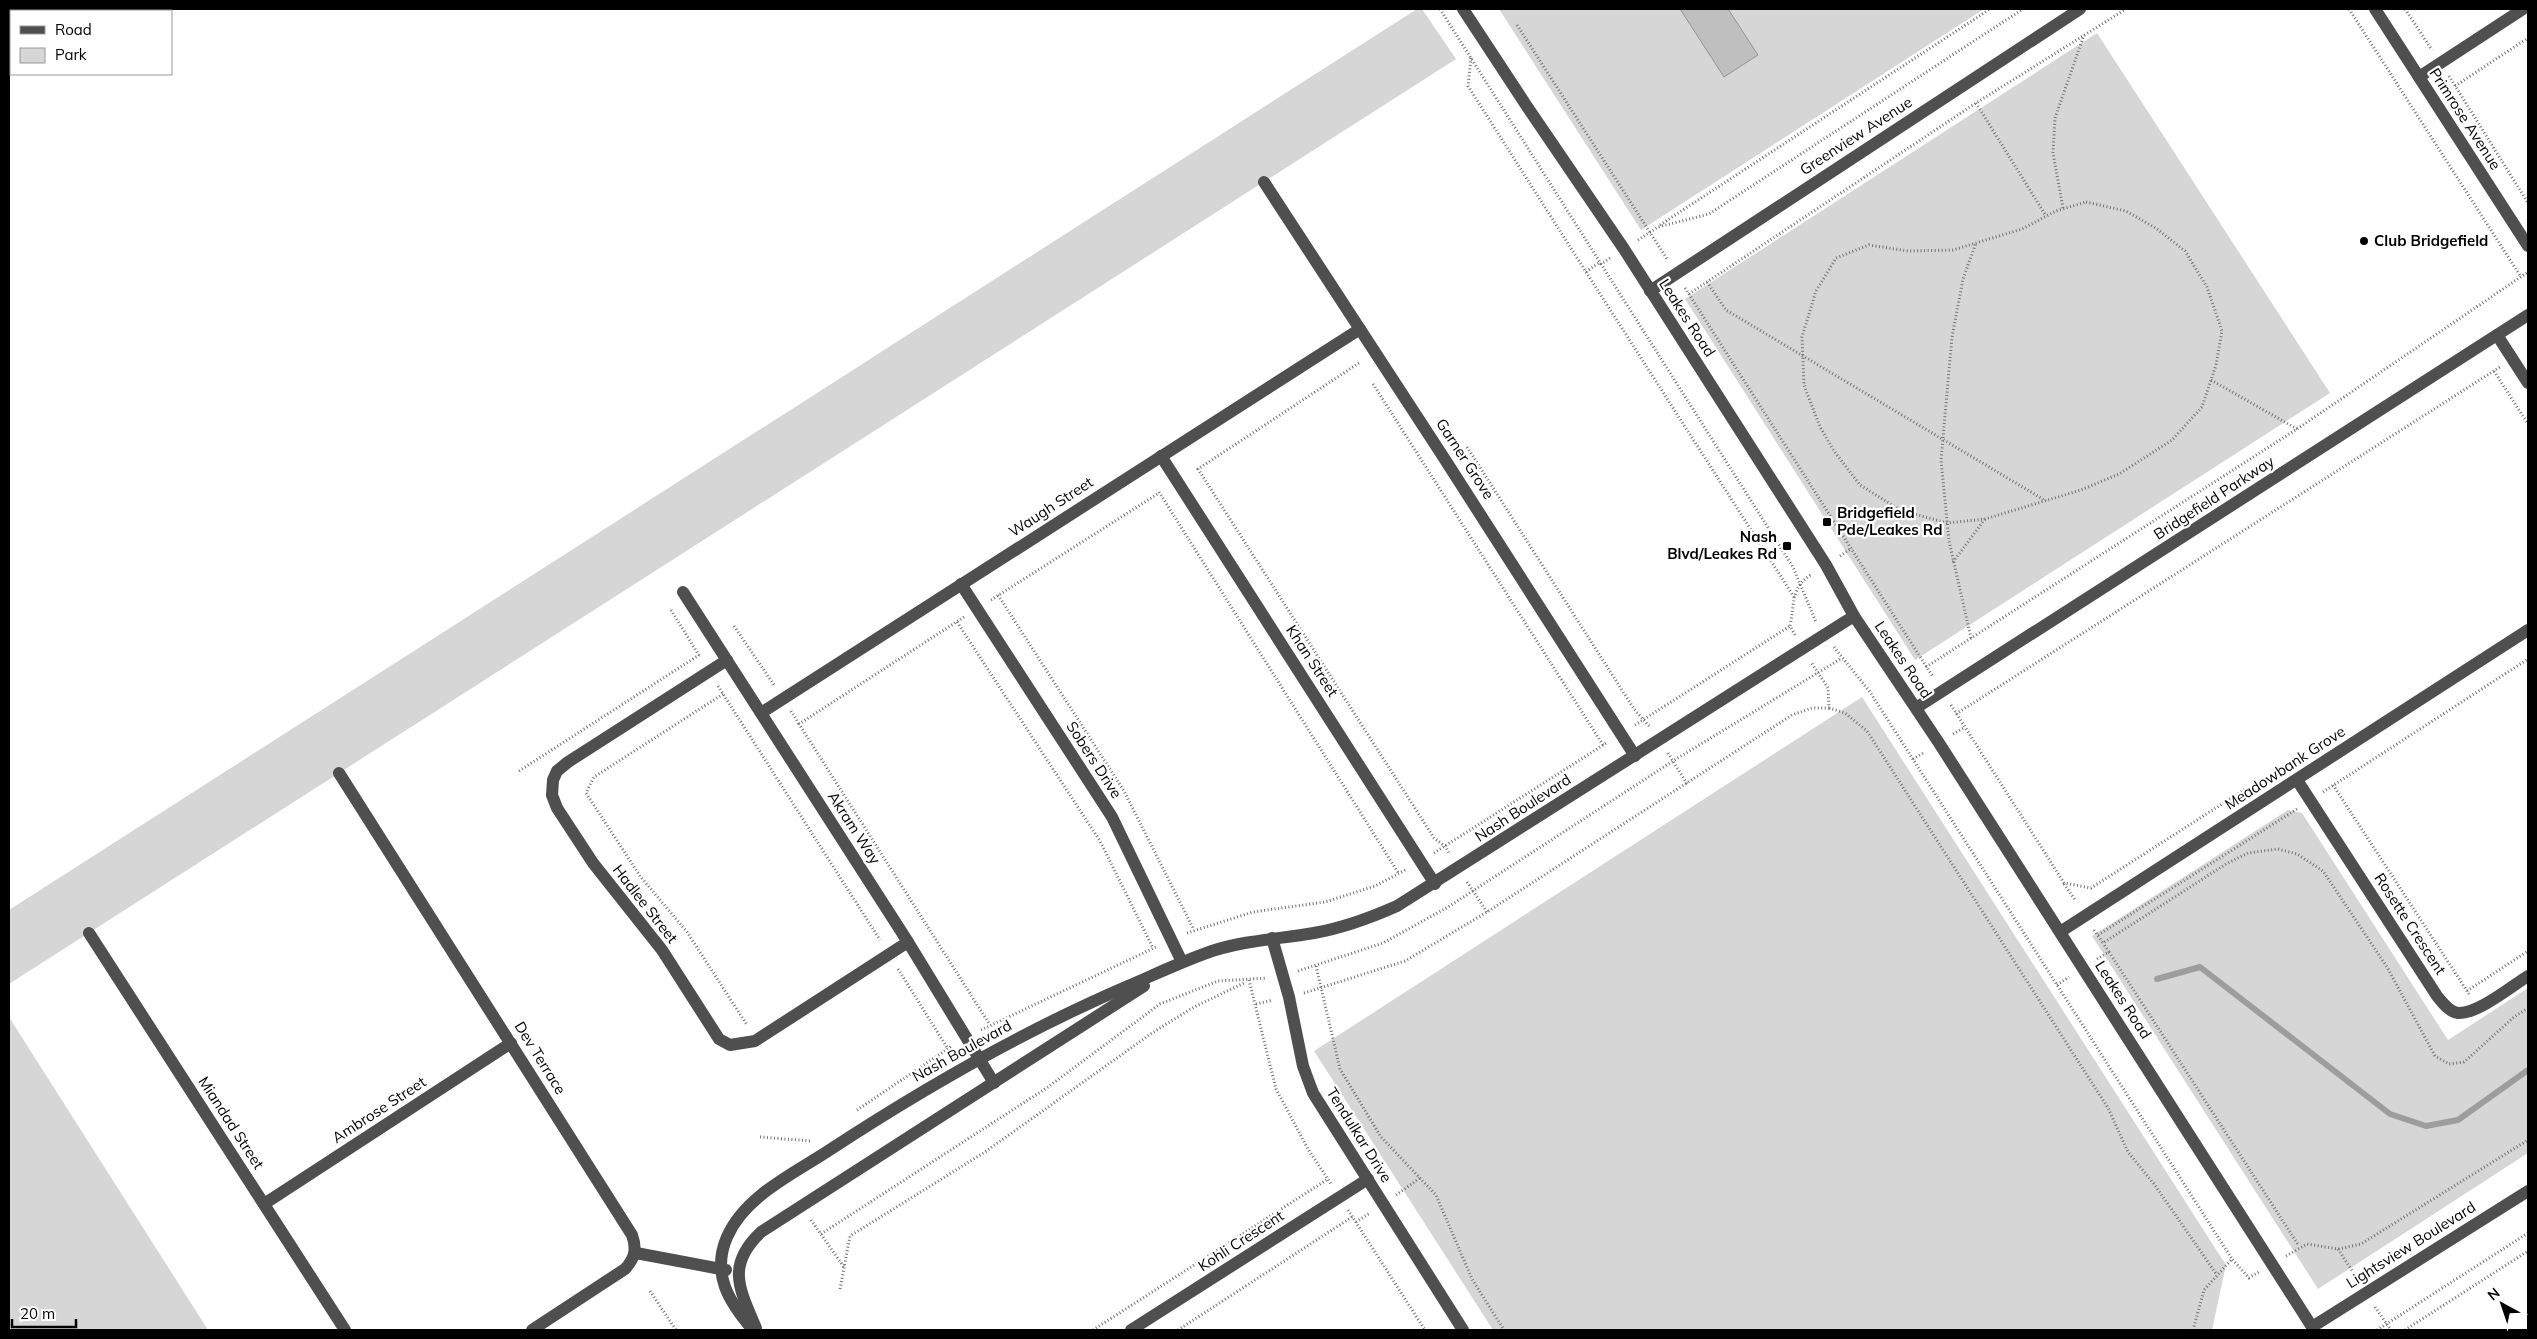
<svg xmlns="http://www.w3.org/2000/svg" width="2537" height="1339" font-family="Mulish,sans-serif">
  <rect width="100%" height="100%" fill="#fff"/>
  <g fill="#d6d6d6">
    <path d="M1417 9H1422L1456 59 9 984V910Z"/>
    <path d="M1499 9H1984L1641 230Z"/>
    <path d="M2097 33 2330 393 1915 660 1685 299Z"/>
    <path d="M1862 697 2226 1265 2212 1330H1493L1314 1051Z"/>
    <path d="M2288 810 2302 813 2448 1040 2528 988V1153L2318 1289 2092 936Z"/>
    <path d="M9 1017 208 1330H9Z"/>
  </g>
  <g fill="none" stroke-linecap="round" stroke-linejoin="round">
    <path stroke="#9d9d9d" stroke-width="6" d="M2157 979 2200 967 2390 1114 2426 1126 2458 1120 2528 1070"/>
  </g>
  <path fill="#bfbfbf" stroke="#939393" d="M1680 9H1728L1758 55 1724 77Z"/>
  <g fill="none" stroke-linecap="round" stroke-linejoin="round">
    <g stroke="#717171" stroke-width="3" stroke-dasharray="1 2.5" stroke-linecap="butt">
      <path d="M1440 9 1601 264"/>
      <path d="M2349 9 2521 277"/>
      <path d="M2405 9 2432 50"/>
      <path d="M1517 25 1667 259"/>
      <path d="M1471 58 1468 86 1586 272 1600 262"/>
      <path d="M2449 76 2528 203"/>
      <path d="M2455 86 2528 38"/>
      <path d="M1976 103 2046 216"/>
      <path d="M2086 202 2126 211 2157 229 2185 251 2207 287 2222 331 2216 365 2202 407 2172 440 2119 474 2081 490 1985 519 1947 523 1900 510 1860 485 1834 451 1820 427 1804 385 1802 337 1816 291 1836 258 1869 245 1908 251 1953 250 2022 229 2056 211Z"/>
      <path d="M2063 208 2053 153 2055 118 2084 35"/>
      <path d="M1660 225 1990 9"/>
      <path d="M1638 240 1658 227 1709 214 2023 9"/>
      <path d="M1610 258 1601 264 1793 567 1816 622"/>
      <path d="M1586 272 1794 597"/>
      <path d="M1707 282 1726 310 2046 501"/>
      <path d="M1685 288 1933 677"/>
      <path d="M1689 294 1976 103 2126 9"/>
      <path d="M1359 363 1198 469 1434 838 1445 846 1449 853"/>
      <path d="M2494 371 2528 424"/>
      <path d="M2211 380 2297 429"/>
      <path d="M1373 384 1603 745"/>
      <path d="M1467 447 1634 709 1650 727"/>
      <path d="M1159 492 1399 874"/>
      <path d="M1840 556 1852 548"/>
      <path d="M1953 562 1985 519"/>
      <path d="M998 595 1124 791 1194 930"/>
      <path d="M991 600 1159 493"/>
      <path d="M671 610 700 657"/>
      <path d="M964 617 799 724 990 1025"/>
      <path d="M957 622 1100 841 1153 948"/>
      <path d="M734 626 774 685"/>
      <path d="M1795 635 1790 626C1795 603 1790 588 1812 574"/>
      <path d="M1971 638 1949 541 1941 460 1952 337 1963 279 1976 243"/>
      <path d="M1834 647 1870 692 2232 1259"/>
      <path d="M1926 667 2297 429 2528 272"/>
      <path d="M718 686 880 940"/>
      <path d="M723 694 594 777 586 793 640 876 687 932 747 1025"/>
      <path d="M1951 705 2064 883 2091 888 2247 788"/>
      <path d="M1829 708 1845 713 1867 731 2108 1108 2128 1152 2154 1184 2217 1275"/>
      <path d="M791 711 799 724"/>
      <path d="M1956 714 2500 367"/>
      <path d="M1635 725 1790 626"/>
      <path d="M1953 734 1965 727"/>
      <path d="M1668 753 1687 784"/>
      <path d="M1913 759 1925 752"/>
      <path d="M519 771 699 655"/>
      <path d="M2333 785 2469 994"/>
      <path d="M2323 792 2528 659"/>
      <path d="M1434 853 1608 742"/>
      <path d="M1467 882 1487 912"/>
      <path d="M2064 884 2076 901"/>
      <path d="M2094 930 2103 943 2226 864 2248 853 2278 849 2297 854 2323 871 2387 967 2435 1056 2449 1064 2464 1062 2514 1017 2528 1008"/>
      <path d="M1187 933 1253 912 1325 902 1375 886 1407 869"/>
      <path d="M2098 935 2297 809"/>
      <path d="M2109 952 2299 1246"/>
      <path d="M2097 959 2109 952 2103 943"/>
      <path d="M1316 966 1340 1069 1381 1137 1436 1195 1472 1279 1504 1330"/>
      <path d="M898 969 948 1049"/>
      <path d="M1298 971 1383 943 1448 907 1673 761 1842 658"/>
      <path d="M1249 980 1276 1089 1308 1149 1331 1184"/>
      <path d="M2057 985 2069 977"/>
      <path d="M2467 991 2528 951"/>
      <path d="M1304 993 1405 961 1487 912 1792 715 1812 708H1829L1828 688 1811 662"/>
      <path d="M1256 1004 1273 1000"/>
      <path d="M981 1030 1156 947"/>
      <path d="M857 1110 952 1046"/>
      <path d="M760 1137 811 1141"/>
      <path d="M1396 1195 1420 1178"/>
      <path d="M1348 1210 1425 1330"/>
      <path d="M811 1220 844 1267"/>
      <path d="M1356 1222 1370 1213"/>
      <path d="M821 1234 1048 1087 1160 1004 1218 981 1267 978"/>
      <path d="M2338 1249 2358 1280"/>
      <path d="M2286 1256 2307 1244 2338 1249 2361 1244 2528 1140"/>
      <path d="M840 1289 850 1236 985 1152 1152 1033 1194 1007 1246 982"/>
      <path d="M650 1291 676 1330"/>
      <path d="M2375 1307 2391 1330"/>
      <path d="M1093 1330 1328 1179"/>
      <path d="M1178 1330 1352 1217"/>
      <path d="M2193 1330 2204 1290 2232 1259 2249 1278 2259 1272"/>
      <path d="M2377 1330 2528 1233"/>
      <path d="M2405 1330 2528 1251"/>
    </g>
    <g stroke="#4f4f4f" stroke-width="12">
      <path d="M1463 9 1526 105 1624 249 1826 565 1854 616 1939 743 2314 1330"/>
      <path d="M2375 9 2528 246"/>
      <path d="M2419 77 2523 9"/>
      <path d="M1264 182 1444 458 1635 756"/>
      <path d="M1650 291 2080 9"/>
      <path d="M2497 335 2528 383"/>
      <path d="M1161 456 1435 884"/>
      <path d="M961 584 1112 817 1182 962"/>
      <path d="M683 592 908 942 994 1083"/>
      <path d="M727 660 568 762 557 771 553 780 552 795 557 808 593 863 662 950 719 1039 730 1045 755 1041 908 942"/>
      <path d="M1916 708 2528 315"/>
      <path d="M761 713 1360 329"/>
      <path d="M339 773 632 1235C637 1249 635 1258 625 1269L532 1330"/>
      <path d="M2297 780 2437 996C2442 1002 2449 1012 2458 1013 2478 1014 2512 986 2528 976"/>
      <path d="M2060 932 2528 630"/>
      <path d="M89 933 345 1330"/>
      <path d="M1272 938 1289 997 1303 1066 1313 1093 1463 1330"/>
      <path d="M264 1204 511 1043"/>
      <path d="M636 1253 726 1270"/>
      <path d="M2312 1327 2528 1191"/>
      <path d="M756 1328C739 1288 726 1265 761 1232L1144 986"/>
      <path d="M753 1330C729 1302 711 1274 727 1237 745 1196 793 1174 828 1151 924 1088 1023 1031 1128 986 1156 974 1183 961 1212 951 1246 940 1280 939 1314 933 1343 928 1370 918 1397 906L1854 616"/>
      <path d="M1131 1330 1368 1179"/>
    </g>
  </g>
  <g fill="#000" stroke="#fff" stroke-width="2">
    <circle cx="2364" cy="241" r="5"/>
    <rect x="1822" y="517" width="10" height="10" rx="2.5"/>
    <rect x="1782" y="541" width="10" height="10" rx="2.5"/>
  </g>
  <g text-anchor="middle" stroke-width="4.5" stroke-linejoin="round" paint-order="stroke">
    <g font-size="15" fill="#000" stroke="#fff">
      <text transform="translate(2465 119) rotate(57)" y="5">Primrose Avenue</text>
      <text transform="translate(1856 136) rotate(-33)" y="5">Greenview Avenue</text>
      <text transform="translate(1687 318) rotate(57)" y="5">Leakes Road</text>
      <text transform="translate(1465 459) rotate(57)" y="5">Garner Grove</text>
      <text transform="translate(2214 498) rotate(-33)" y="5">Bridgefield Parkway</text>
      <text transform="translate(1051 507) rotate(-33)" y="5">Waugh Street</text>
      <text transform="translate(1903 660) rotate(56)" y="5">Leakes Road</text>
      <text transform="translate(1312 661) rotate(57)" y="5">Khan Street</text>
      <text transform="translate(1094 760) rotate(57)" y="5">Sobers Drive</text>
      <text transform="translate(2285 768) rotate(-33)" y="5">Meadowbank Grove</text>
      <text transform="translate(1523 808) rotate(-33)" y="5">Nash Boulevard</text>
      <text transform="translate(854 828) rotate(57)" y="5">Akram Way</text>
      <text transform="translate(645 904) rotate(52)" y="5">Hadlee Street</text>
      <text transform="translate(2410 924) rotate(57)" y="5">Rosette Crescent</text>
      <text transform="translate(2123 1000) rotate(57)" y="5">Leakes Road</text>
      <text transform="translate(962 1051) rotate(-29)" y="5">Nash Boulevard</text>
      <text transform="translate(540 1058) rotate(58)" y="5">Dev Terrace</text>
      <text transform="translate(379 1110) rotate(-33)" y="5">Ambrose Street</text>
      <text transform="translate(231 1123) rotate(57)" y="5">Miandad Street</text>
      <text transform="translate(1359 1135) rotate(58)" y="5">Tendulkar Drive</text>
      <text transform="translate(1241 1241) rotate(-33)" y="5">Kohli Crescent</text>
      <text transform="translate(2411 1245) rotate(-32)" y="5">Lightsview Boulevard</text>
    </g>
    <g font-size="15" font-weight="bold" fill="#000" stroke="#fff" text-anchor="start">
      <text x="2374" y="246">Club Bridgefield</text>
      <text x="1837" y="518">Bridgefield<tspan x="1837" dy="17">Pde/Leakes Rd</tspan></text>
      <text x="1777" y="542" text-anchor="end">Nash<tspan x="1777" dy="17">Blvd/Leakes Rd</tspan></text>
    </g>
  </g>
  <rect width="2537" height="1339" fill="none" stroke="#000000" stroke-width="20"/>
  <rect x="10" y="10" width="162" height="65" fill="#ffffff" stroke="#999999"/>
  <rect x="20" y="26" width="25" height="8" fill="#4f4f4f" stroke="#999999"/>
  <text x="55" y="35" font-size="15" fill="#000000">Road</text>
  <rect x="20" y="48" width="25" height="15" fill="#d6d6d6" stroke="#999999"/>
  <text x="55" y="60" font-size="15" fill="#000000">Park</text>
  <g transform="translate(2502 1304) rotate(320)" stroke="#ffffff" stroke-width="4" paint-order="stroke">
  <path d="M0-4L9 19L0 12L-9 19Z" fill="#000000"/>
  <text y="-8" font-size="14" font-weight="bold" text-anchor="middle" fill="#000000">N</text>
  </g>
  <path d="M12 1319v8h64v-8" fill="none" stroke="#000000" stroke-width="2.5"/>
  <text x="20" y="1319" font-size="15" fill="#000000" stroke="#ffffff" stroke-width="4" paint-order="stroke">20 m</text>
</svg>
